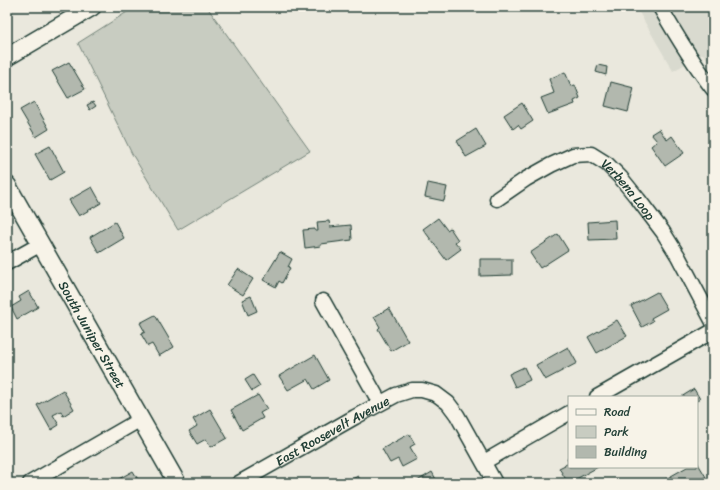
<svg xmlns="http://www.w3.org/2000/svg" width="720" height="490" font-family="Sriracha,sans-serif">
  <rect width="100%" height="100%" fill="#eae8dd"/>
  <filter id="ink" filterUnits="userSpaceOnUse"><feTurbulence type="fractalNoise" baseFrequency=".025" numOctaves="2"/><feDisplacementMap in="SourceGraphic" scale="8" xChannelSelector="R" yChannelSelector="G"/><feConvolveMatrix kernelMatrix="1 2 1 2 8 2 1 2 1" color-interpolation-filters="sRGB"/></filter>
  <g filter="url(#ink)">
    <path fill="#d9dacf" d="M636 7H713V66L703 54 673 71Z"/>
    <path fill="#c8ccc1" stroke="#74847a" d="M135 7H207L310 151 178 230 132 154 78 43Z"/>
    <g fill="#b2b8ae" stroke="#1f3d34">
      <path d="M69 62 85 89 68 98 52 71Z"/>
      <path d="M598 65 607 67 606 75 596 72Z"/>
      <path d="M565 72 571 86 575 85 580 98 574 101 575 104 548 114 541 98 554 93 549 79Z"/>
      <path d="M611 82 634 88 628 112 605 106Z"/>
      <path d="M34 102 49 129 36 137 20 110Z"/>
      <path d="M93 102 96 106 90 110 87 105Z"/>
      <path d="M522 103 533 121 521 129 518 125 513 129 504 115Z"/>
      <path d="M476 129 486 146 466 157 457 141Z"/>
      <path d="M659 129 667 140 672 136 684 153 665 166 651 146 657 141 651 134Z"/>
      <path d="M50 146 64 172 50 180 35 154Z"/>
      <path d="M428 183 447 187 444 201 425 197Z"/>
      <path d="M92 187 101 203 79 216 69 200Z"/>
      <path d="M438 218 447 230 450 228 458 240 455 242 461 249 446 260 423 229Z"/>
      <path d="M615 220 616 239 589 240 588 222Z"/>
      <path d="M329 221 330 227 351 225 352 240 321 244V246L305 248 303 230 315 229V231H318L317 222Z"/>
      <path d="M115 222 124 238 99 253 90 237Z"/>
      <path d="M558 234 568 250 540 268 530 253Z"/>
      <path d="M280 252 292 259 288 267 290 268 282 283 279 281 276 287 263 280Z"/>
      <path d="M480 259H512V275L480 276Z"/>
      <path d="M238 269 253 279 243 295 227 285Z"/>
      <path d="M29 291 38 307 17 319 11 307 21 301 19 297Z"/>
      <path d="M657 292 667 309 651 318 653 321 642 327 631 306Z"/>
      <path d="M251 296 257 311 248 315 242 300Z"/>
      <path d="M389 308 408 341 391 351 378 329 380 327 374 317Z"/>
      <path d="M155 315 174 347 159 356 152 344 148 346 141 334 145 332 140 323Z"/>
      <path d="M617 320 627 336 597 353 588 337Z"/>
      <path d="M568 347 577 363 545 380 536 365Z"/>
      <path d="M315 355 329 380 314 389 308 379 288 390 279 376Z"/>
      <path d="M524 367 530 380 515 387 509 374Z"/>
      <path d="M253 375 260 386 252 391 245 380Z"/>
      <path d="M694 389 700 399 697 401V397H681Z"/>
      <path d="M63 390 74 409 63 416 61 411 53 415 59 425 51 430 37 405Z"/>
      <path d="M258 395 267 409 260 413 263 418 242 430 231 410Z"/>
      <path d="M210 409 227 438 211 447 206 439 197 444 189 431 197 426 193 419Z"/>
      <path d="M409 434 415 444 410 447 417 459 402 467 398 459 390 463 382 449Z"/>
      <path d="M569 458V467H598L569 483H568L559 468 569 463 567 459Z"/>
      <path d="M697 462 706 477 696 483H666L664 480 687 467H697Z"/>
      <path d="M133 471 140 483H119L117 480Z"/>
      <path d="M432 472 438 483H414Z"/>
      <path d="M358 476 362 483H340L345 480 346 482Z"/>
    </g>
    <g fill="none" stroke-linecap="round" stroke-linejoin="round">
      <g stroke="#1f3d34" stroke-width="17">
        <g id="minor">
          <path d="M660 7C676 35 693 63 713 89"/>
          <path id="s1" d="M497 199 526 179 551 165 573 155 591 154 607 164 621 178 638 199 663 232 678 256 713 322"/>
          <path d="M7 263 41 244"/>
          <path d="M323 301 380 403"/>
          <path d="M597 397 713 331"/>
          <path d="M484 462 569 413"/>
          <path d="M30 483 141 419"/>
          <path id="s2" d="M239 483 355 417 396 395 412 390H422L436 394 448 403 457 415 495 483"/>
        </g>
      </g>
      <g stroke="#1f3d34" stroke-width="20">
        <g id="tertiary">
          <path d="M7 57 92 7"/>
          <path id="s3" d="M7 185 177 483"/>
        </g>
      </g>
      <use href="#minor" stroke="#f7f3e8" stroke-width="14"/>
      <use href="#tertiary" stroke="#f7f3e8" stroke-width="17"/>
    </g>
  </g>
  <g text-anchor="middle" stroke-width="3" stroke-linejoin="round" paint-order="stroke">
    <g font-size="13" fill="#1f3d34" stroke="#f7f3e8">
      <text dy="5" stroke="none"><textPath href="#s1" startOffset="158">Verbena Loop</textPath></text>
      <text dy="5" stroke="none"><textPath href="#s3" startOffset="172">South Juniper Street</textPath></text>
      <text dy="5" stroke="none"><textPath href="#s2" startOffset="107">East Roosevelt Avenue</textPath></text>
    </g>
  </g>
  <rect width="720" height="490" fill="none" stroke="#f7f3e8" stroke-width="24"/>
  <rect x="12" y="12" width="696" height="466" fill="none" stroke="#1f3d34" stroke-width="1.5" filter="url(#ink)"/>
  <rect x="568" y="396" width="130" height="72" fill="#f7f3e8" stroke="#a1aaa0"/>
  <rect x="576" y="409" width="20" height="6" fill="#f7f3e8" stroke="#a1aaa0"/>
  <text x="604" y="416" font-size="12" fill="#1f3d34">Road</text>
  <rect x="576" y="426" width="20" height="12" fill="#c8ccc1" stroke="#a1aaa0"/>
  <text x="604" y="436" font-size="12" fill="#1f3d34">Park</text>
  <rect x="576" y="446" width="20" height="12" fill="#b2b8ae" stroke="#a1aaa0"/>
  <text x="604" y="456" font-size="12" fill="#1f3d34">Building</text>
</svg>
